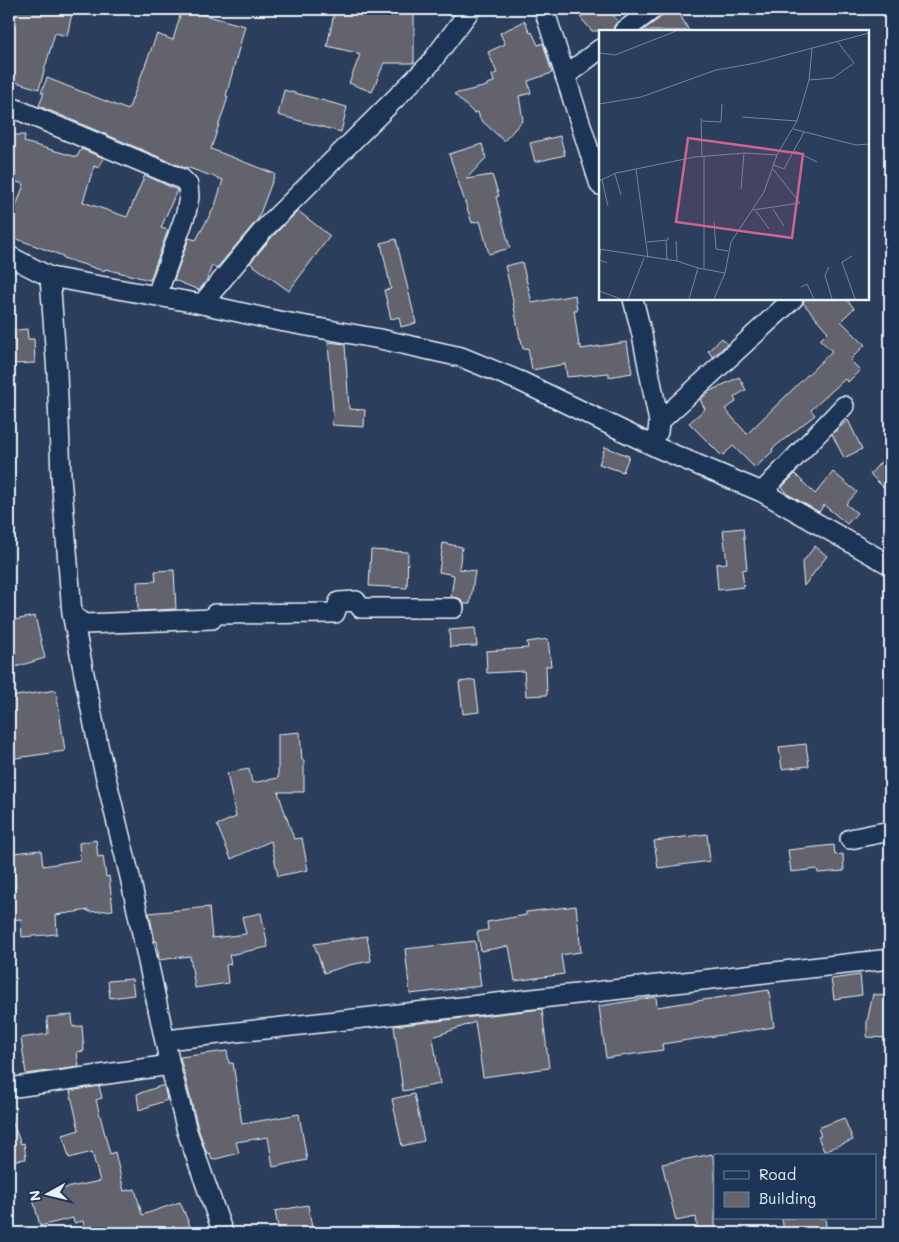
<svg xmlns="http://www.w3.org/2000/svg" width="899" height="1242" font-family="Mali,sans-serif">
  <rect width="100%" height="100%" fill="#2b3e5c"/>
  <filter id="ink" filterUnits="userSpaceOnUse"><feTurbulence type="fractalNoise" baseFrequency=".02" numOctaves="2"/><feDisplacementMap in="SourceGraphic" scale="10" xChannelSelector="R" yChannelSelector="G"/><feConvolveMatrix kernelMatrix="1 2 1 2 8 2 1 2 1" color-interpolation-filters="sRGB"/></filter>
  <g filter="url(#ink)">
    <g fill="#64646e" stroke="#e8f1f8">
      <path d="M15 9H73L67 36 55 33 39 89 9 80V37Z"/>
      <path d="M182 9 245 26 226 96 228 97 211 149 275 174 258 219 216 269 212 265 206 282 199 290 174 280 189 238 196 240 215 206 223 180 186 167 185 168 39 106 44 93H41L47 78 128 110 157 34 173 40Z"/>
      <path d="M335 9H414V63H384L372 92 349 83 360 55 357 54V53L327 46Z"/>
      <path d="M589 9H608L618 21 614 26 613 31H592L580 17Z"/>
      <path d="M667 9H677L689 31H642L660 18Z"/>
      <path d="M525 21 530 33 532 32 538 45 543 43 552 73 528 81 531 93 519 96 523 120 504 141 480 119 478 112 474 113 454 94 487 86V84L494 82 492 75 497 73 488 52 505 44 500 33Z"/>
      <path d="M284 90 347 107 341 132 278 115Z"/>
      <path d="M9 135H25L24 142 77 157 81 149 104 158 99 168 94 166 83 202 127 217 145 175 177 190 161 228 168 230 150 280 105 269 104 271 63 258V256L9 236V226L24 184 9 180Z"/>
      <path d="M560 136 565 155 535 162 530 143Z"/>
      <path d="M482 144 486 158 466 179 492 175 499 196 496 197 510 248 489 254 480 221 472 223 449 154Z"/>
      <path d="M298 211 330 236 289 291 250 263 272 237Z"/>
      <path d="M396 239 416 323 401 327 399 317 391 319 384 290 391 289 381 243Z"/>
      <path d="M522 262 532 303 575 295 577 310H574L579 346 581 345V349L627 342 632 373 609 377V373L567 377 565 364 532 370 528 348 523 349 521 339H520L511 291 505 266Z"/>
      <path d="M804 299H846L854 308 841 321 865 345 850 360 860 370 848 382 845 379 811 410 815 415 772 449 773 451 755 468 733 446 722 456 689 423 705 409 700 400 710 391 739 377 746 390 734 397 736 402 725 409 747 434 832 351 820 340 828 332 803 303Z"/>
      <path d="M27 329 28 339H34L35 363 13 364 12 359 9 360V331Z"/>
      <path d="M722 338 727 344 713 357 708 351Z"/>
      <path d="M328 342 345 344 349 409 365 410 364 427 332 425 333 411Z"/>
      <path d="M848 420 862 449 844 458 832 434Z"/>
      <path d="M605 447 629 456 623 472 599 464Z"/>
      <path d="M890 452V494L870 474Z"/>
      <path d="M833 472 857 492 846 504 857 513 847 524 824 505 819 512 789 495 782 487 795 474 815 494Z"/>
      <path d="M743 528 747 569 742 570 744 587 718 590 716 564 727 563 723 530Z"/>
      <path d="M443 543 462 547 459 569 475 571 470 604H464L459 598 451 597 454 575 439 572Z"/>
      <path d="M815 546 827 556 804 586 802 563Z"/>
      <path d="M371 550 408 552 407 588 369 586Z"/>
      <path d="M174 570 176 609 138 611 137 582 156 581 155 571Z"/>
      <path d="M35 616 45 658 9 669V621Z"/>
      <path d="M475 628 477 646 450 647 449 630Z"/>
      <path d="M548 639 551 666H546L547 695 526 696 524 671 487 673 486 651 528 648 527 642Z"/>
      <path d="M475 680 479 712 463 714 459 682Z"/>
      <path d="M56 690 65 751 9 759V743H12L9 719V697Z"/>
      <path d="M300 732 302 760H304V792H278L294 839 302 838 308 870 278 876 271 841 231 859 217 825 236 817 227 773 249 769 252 783 278 778V734Z"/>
      <path d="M806 744 809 766 782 769 779 747Z"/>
      <path d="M707 834 710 861 658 868 654 841Z"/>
      <path d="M96 840 98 857 103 856 106 877 109 876 113 910 89 912V910L56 915 57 934 22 937 21 919 9 920 10 888 16 887 13 853 41 850 43 866 80 860 79 843Z"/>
      <path d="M834 845 835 855 843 854 844 871 818 873 817 869 791 872 788 850Z"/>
      <path d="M576 906 581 952 561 955 564 974 515 981 509 946 481 951 477 932 488 930 487 922 526 915V912Z"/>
      <path d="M209 907 212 938 246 934 242 917 261 913 268 947 229 955 231 964 226 965 228 983 195 988 190 956 159 960 157 941H155L149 913Z"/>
      <path d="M367 936 371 961 349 965 324 973 314 944Z"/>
      <path d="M475 941 481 986 410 994 405 949Z"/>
      <path d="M860 975 862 995 834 999 831 979Z"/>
      <path d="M132 979 134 995 110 998 108 981Z"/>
      <path d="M769 990 774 1027 662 1044 663 1050 606 1058 599 1006 656 997 657 1007Z"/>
      <path d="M873 994 890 997V1014L887 1013V1038L867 1037V1022Z"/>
      <path d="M542 1009 549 1068 483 1077 475 1022 433 1037 440 1084 403 1091 394 1026Z"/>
      <path d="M72 1015 73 1027 82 1026 84 1051 77 1052 79 1067 26 1074 21 1038 48 1034 47 1017Z"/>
      <path d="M227 1051 229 1063H233L242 1124 299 1114 307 1160 273 1167 268 1137 236 1142 239 1153 212 1160 210 1153 207 1154 198 1128 180 1057Z"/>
      <path d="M164 1085 167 1100 139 1110 137 1094Z"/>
      <path d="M99 1086 102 1098 96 1100 110 1154 115 1152 124 1191 135 1189 142 1215 180 1202 193 1233H86L83 1221 74 1223 73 1218 40 1226 32 1195 100 1181 92 1152 69 1158 63 1135 79 1130 70 1091Z"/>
      <path d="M414 1094 424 1141 402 1146 392 1099Z"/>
      <path d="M9 1116H10L21 1144 24 1143 26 1159 9 1161Z"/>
      <path d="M844 1118 853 1140 824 1151 818 1137 821 1136 818 1128Z"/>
      <path d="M712 1154 715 1166V1233H698L696 1217 676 1221 662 1164Z"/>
      <path d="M308 1205 313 1233H279L275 1211Z"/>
      <path d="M782 1218H825L827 1233H784Z"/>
    </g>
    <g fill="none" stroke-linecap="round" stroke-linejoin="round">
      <g stroke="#e8f1f8" stroke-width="22">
        <g id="minor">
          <path d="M544 9 600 185"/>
          <path d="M624 31 653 9"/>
          <path d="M565 76 600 49"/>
          <path d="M9 106 182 179 188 185 189 197 186 213 157 295"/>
          <path d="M9 256 50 277 202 304 279 321 380 339 461 357 522 382 658 448 762 492 890 565"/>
          <path d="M50 277 57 373 61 476 72 613 98 745 130 877 170 1065 187 1131 223 1233"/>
          <path d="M633 299 642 335 659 422 658 432"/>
          <path d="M202 304 264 229 429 65 471 9"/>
          <path d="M659 422 793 299"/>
          <path d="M762 492 844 406"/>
          <path d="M73 616 84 624 212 619 215 614 335 613 339 602 356 601 361 608H454"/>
          <path d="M850 839 890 831"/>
          <path d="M166 1040 890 959"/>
          <path d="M9 1088 170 1065"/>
        </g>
      </g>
      <use href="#minor" stroke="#1d3557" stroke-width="19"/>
    </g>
  </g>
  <g transform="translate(599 30)">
    <rect width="270" height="270" fill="#2b3e5c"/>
    <path fill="none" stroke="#77869a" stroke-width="1" d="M0 23 16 25 77 1M210 50 213 19M0 74 42 67 117 40 157 33 270 3M143 87 198 91M102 88 103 126M103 91 122 92 123 74M194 99 257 115 270 114M196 121 218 132M175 135 185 139 205 102M37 139 49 228M16 144 22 165M3 150 9 176M0 151 17 143 96 127 146 123 178 125M142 159 145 123M174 179 185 196M154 180 201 173 174 139M157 181 170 199M115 192 117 219 129 221M67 211 68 230M77 211 78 231M48 212 69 210V207M0 219 78 231 99 238M2 219 0 230 8 233M253 226 243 232 256 269M230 237 226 245 233 269M105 239V126M202 257 208 254 215 269M0 261 22 269M29 269 45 228M90 269 99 238 126 243M115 269 126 243 132 212 165 162 178 125 198 91 210 50 234 48 255 33 238 11"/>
    <path fill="#cf6492" fill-opacity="0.15" stroke="#cf6492" stroke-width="2.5" d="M89 108 204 124 193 208 77 192Z"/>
    <rect width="270" height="270" fill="none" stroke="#e8f1f8" stroke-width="2.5"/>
  </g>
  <rect width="899" height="1242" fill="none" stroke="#1d3557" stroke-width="30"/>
  <rect x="15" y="15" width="869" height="1212" fill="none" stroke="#e8f1f8" stroke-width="2" filter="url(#ink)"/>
  <rect x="714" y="1154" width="162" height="65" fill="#1d3557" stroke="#6e8097"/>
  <rect x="724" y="1171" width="25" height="8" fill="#1d3557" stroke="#6e8097"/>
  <text x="759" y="1180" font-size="15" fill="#e8f1f8">Road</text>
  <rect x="724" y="1192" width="25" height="15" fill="#64646e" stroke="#6e8097"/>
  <text x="759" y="1204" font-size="15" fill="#e8f1f8">Building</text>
  <g transform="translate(48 1194) rotate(262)" stroke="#1d3557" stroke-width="4" paint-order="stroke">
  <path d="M0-4L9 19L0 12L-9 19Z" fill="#e8f1f8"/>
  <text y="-8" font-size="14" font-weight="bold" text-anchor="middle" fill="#e8f1f8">N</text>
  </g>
</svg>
